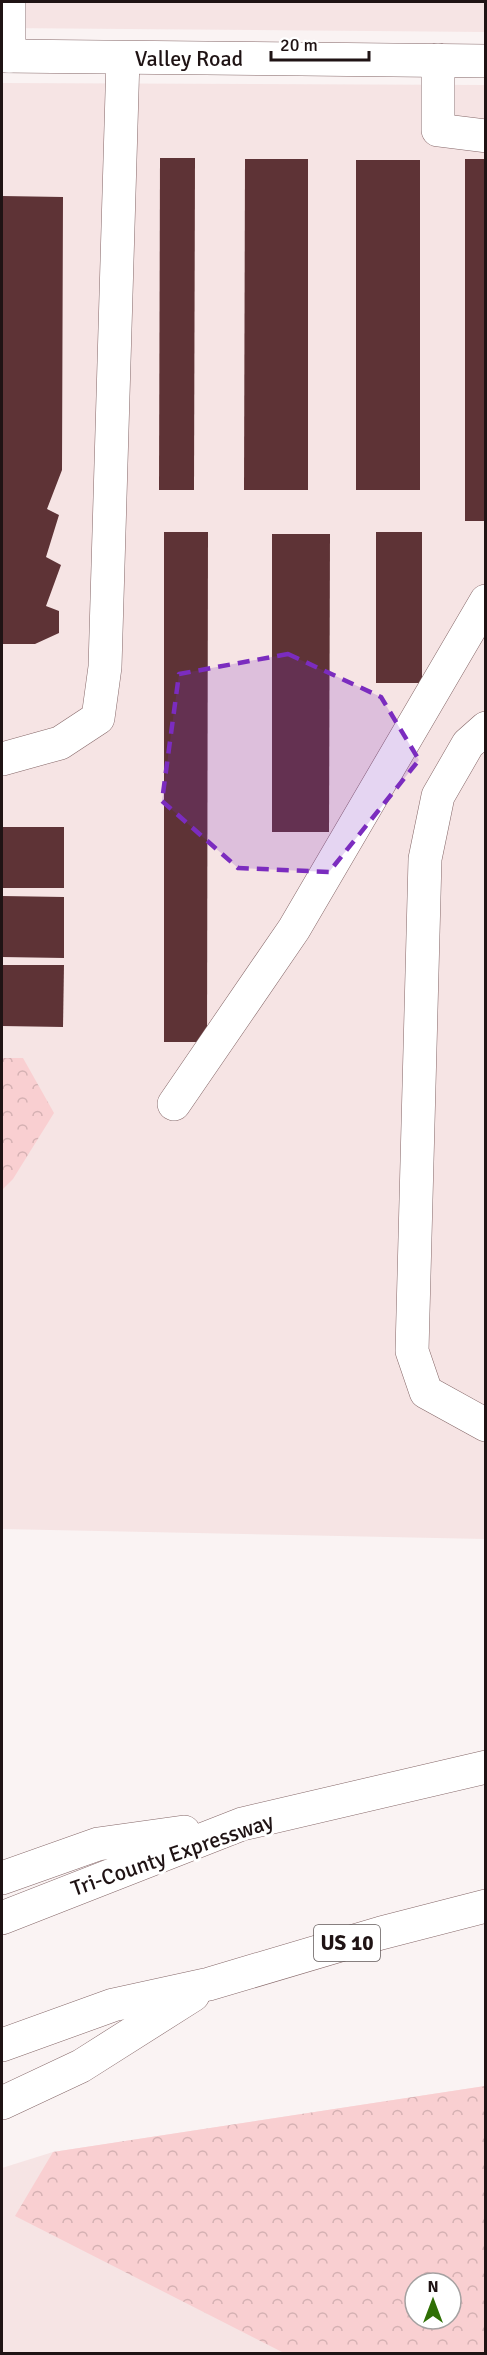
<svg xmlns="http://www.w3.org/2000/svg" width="487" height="2355" font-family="Signika,sans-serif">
  <defs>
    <pattern id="forest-crowns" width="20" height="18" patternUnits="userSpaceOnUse" patternTransform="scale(1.5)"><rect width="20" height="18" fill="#f9cfd1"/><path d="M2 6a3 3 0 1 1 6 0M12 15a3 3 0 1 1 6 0" fill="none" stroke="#d5b1b3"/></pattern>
  </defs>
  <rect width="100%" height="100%" fill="#faf3f3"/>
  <g fill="#f6e4e4" fill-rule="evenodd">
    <path d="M2 2H485V32L2 28Z"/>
    <path d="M2 83 485 85V1539L2 1529Z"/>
    <path d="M485 2086V2353L2 2354V2168L53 2152ZM415 2283H451V2319H415Z"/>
  </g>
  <g fill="url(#forest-crowns)" fill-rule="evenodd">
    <path d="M2 1058H23L54 1113 13 1179 2 1190Z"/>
    <path d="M485 2086V2353H284L15 2216 53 2152ZM415 2283H451V2319H415Z"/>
  </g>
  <g fill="#5e3336">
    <path d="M160 158H195L194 490H159Z"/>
    <path d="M245 159H308V490H244Z"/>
    <rect x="465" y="159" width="21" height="362"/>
    <rect x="356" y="160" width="64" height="330"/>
    <path d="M2 196 63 197 62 470 47 509 59 515 46 557 61 565 46 606 59 611V633L35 644H2Z"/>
    <path d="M164 532H208L207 1042H164Z"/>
    <rect x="376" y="532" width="46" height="151"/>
    <path d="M272 534H330L329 832H272Z"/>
    <rect x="2" y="827" width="62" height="61"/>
    <path d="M2 896 64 897V958L2 957Z"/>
    <path d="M2 965H64L63 1027 2 1026Z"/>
  </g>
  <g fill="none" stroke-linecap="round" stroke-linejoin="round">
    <g stroke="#856768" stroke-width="34">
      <g id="minor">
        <path d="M9 56V2"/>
        <path d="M438 60V130L486 136"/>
        <path d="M486 728 468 744 438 796 425 859 412 1351 426 1392 486 1425"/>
        <path d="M2 759 60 743 98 718 105 667 123 58"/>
        <path d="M174 1104 294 929 486 601"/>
      </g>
    </g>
    <g stroke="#856768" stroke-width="34">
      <path id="major" d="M2 56 486 61"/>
    </g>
    <g stroke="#856768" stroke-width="34">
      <g id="highway">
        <path d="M2 1878 98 1844 184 1832"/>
        <path d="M2 1918 242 1824 486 1767"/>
        <path d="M2 2045 113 2005 209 1984 381 1933 486 1906"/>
        <path d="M2 2103 81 2066 193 1995"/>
      </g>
    </g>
    <use href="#minor" stroke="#fff" stroke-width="33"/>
    <use href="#major" stroke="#fff" stroke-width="33"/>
    <use href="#highway" stroke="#fff" stroke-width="33"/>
  </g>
  <path fill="#7b2cbf" fill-opacity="0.2" stroke="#7b2cbf" stroke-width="4.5" stroke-dasharray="12 8" stroke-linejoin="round" d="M288 654 381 697 419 760 329 872 238 868 162 801 179 674Z"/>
  <g text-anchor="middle" stroke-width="6" stroke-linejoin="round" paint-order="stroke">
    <rect fill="#fff" stroke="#625a5a" stroke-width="1.5" x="314" y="1925" width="66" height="36" rx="4.5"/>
    <g font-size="21" font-weight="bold" fill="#1f1314">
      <text x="347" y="1950">US 10</text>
    </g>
    <g font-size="22" fill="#1f1314" stroke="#fff">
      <text x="189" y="66">Valley Road</text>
      <text transform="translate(172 1854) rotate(-19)" y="8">Tri-County Expressway</text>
    </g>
  </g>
  <rect width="487" height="2355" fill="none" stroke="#1f1314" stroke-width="6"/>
  <g transform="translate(433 2301)"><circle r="28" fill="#ffffff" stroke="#a5a1a1" stroke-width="1.5"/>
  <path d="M0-4.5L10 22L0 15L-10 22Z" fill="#2f6f05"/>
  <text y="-9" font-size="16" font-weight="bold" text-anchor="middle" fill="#1f1314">N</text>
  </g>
  <path d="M271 51v9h98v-9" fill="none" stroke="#1f1314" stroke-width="3"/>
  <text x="280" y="51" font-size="18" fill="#1f1314" stroke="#ffffff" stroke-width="4.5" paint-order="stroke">20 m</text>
</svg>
